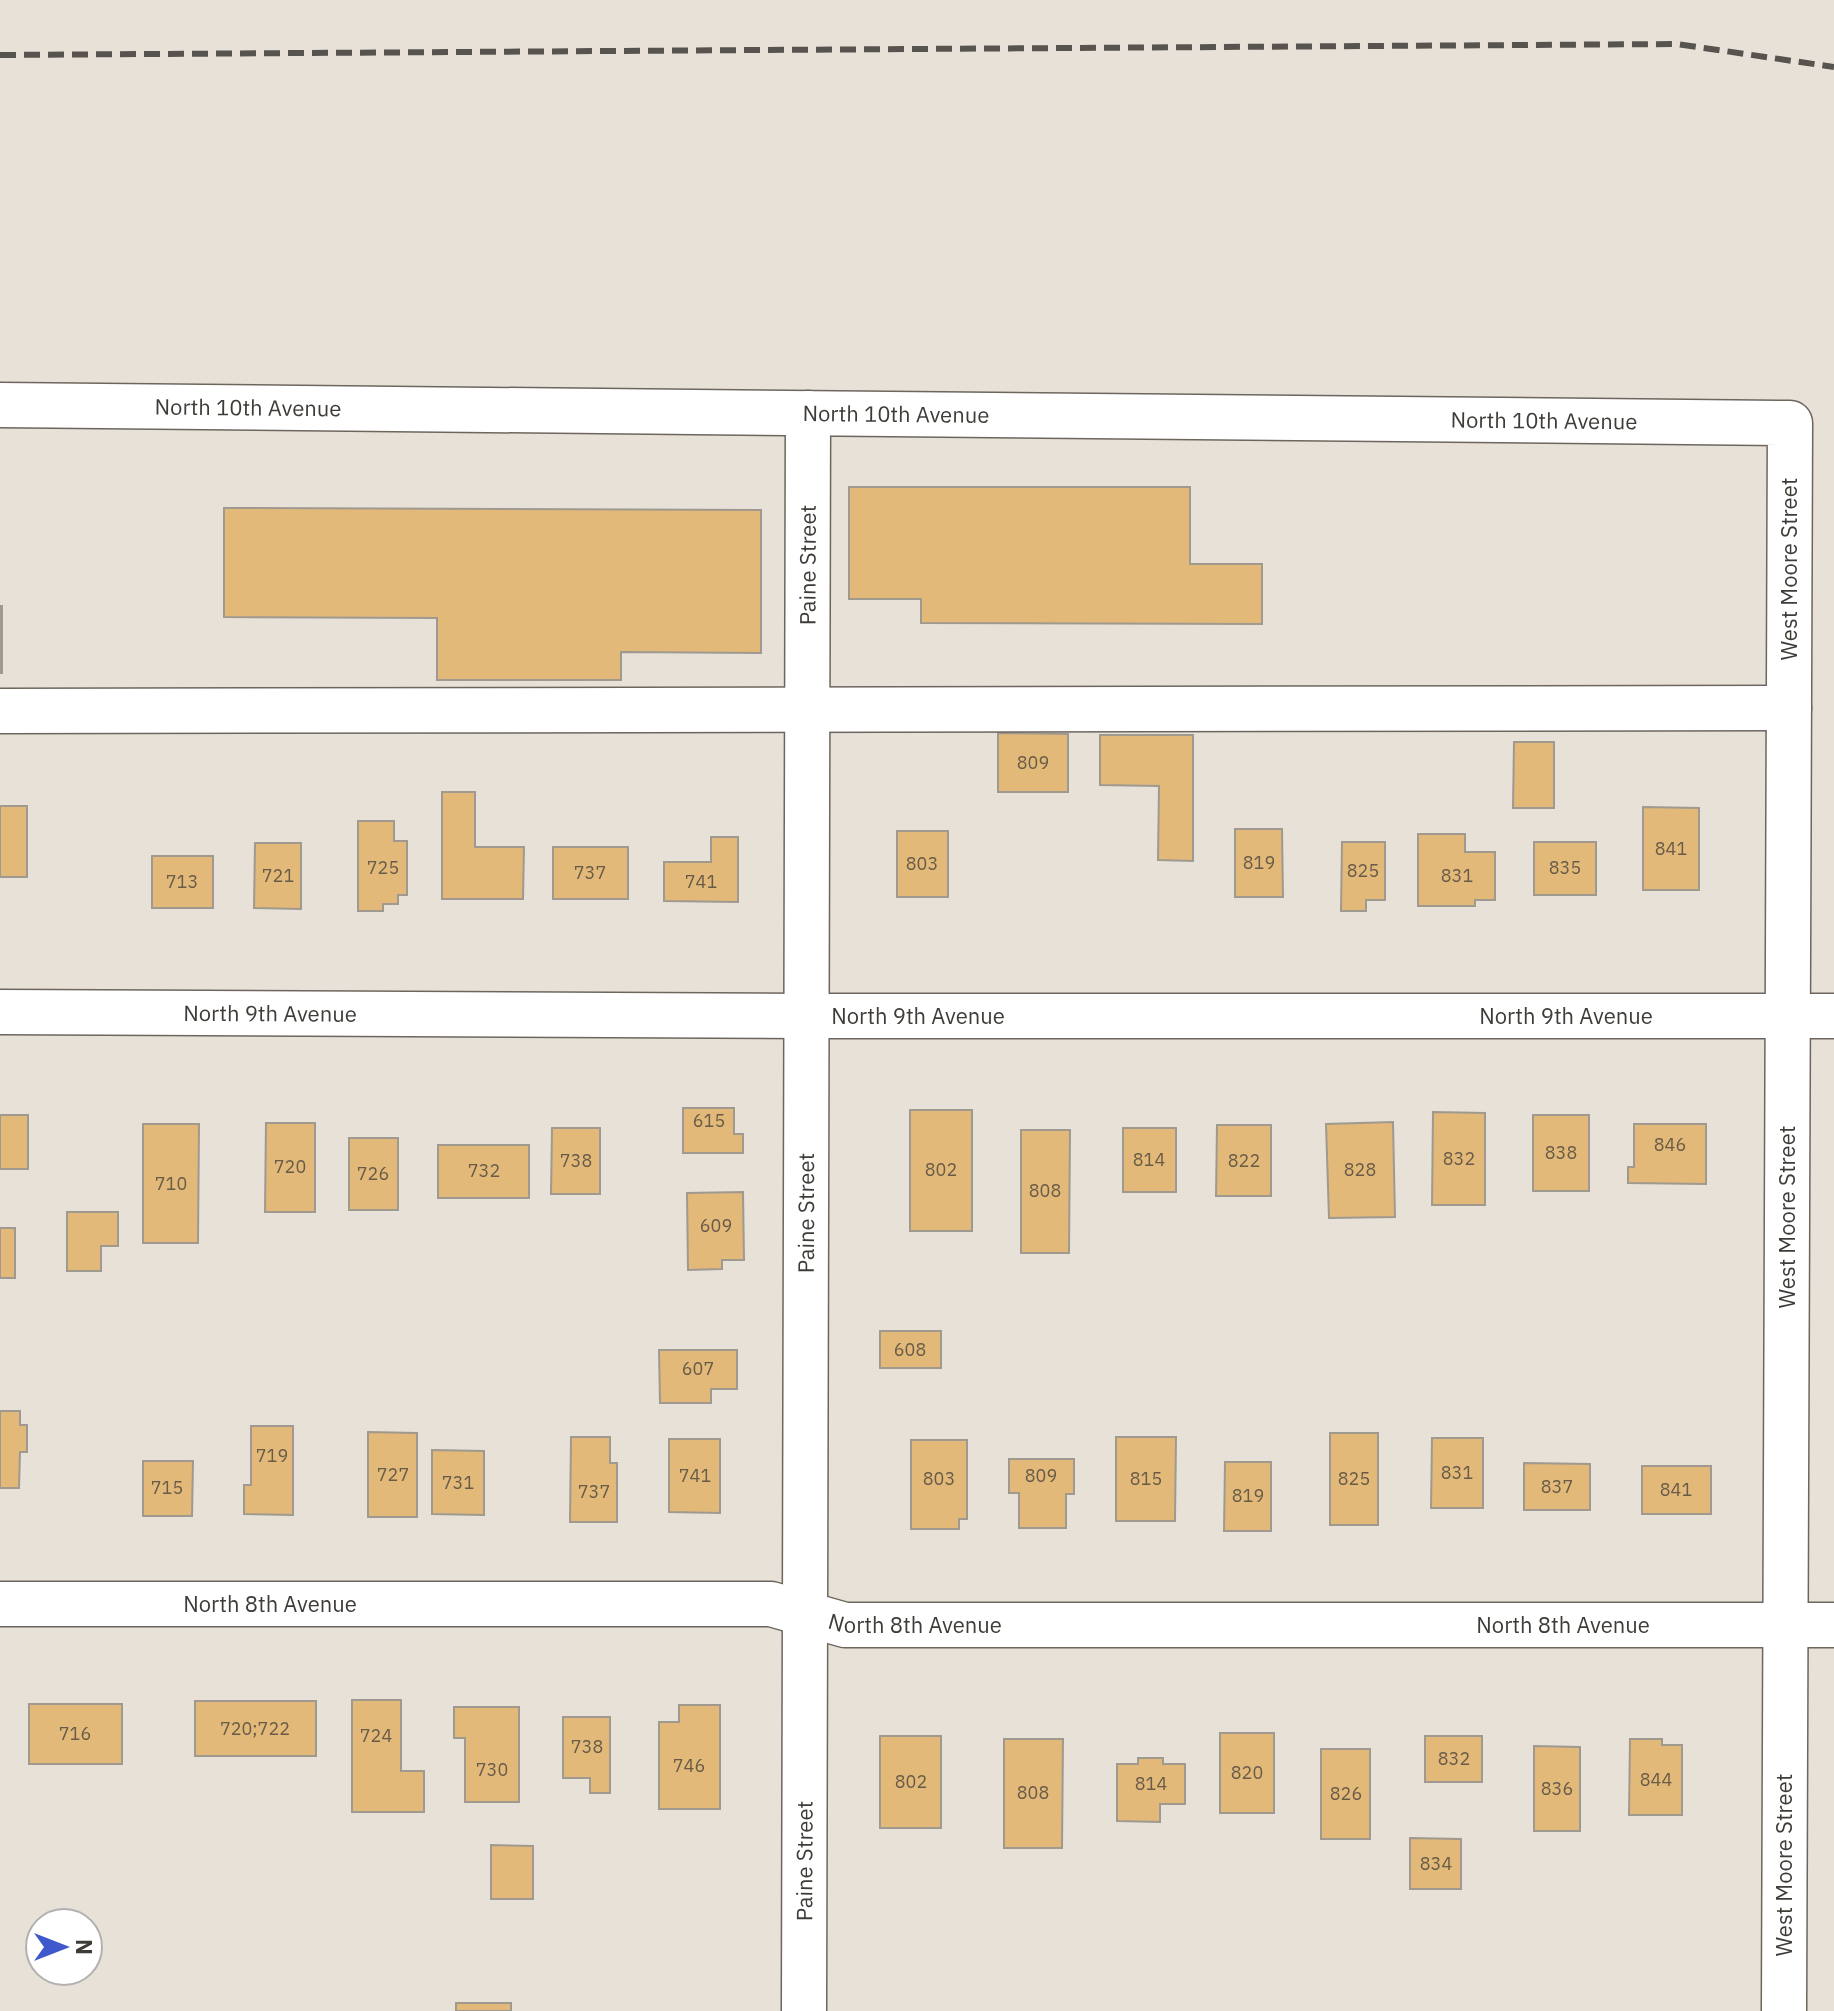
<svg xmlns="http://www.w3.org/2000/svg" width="1834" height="2011" font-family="'IBM Plex Sans',sans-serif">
  <rect width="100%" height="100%" fill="#e8e1d8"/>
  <g fill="#e2b979" stroke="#9f9990" stroke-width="2">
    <path d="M849 487H1190V564H1262V624L921 623V599H849Z"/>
    <path d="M224 508 761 510V653L621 652V680H437V618L224 617Z"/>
    <rect x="0" y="606" width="2" height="67"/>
    <path d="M998 733 1068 734V792H998Z"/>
    <path d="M1100 735H1193V861L1158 860 1159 786 1100 785Z"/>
    <path d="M1514 742H1554V808H1513Z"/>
    <path d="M442 792H475V847H524L523 899H442Z"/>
    <rect x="0" y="806" width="27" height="71"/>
    <path d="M1643 807 1699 808V890H1643Z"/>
    <path d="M358 821H394V841H407V895H398V904H383V911H358Z"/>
    <path d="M1235 829H1282L1283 897H1235Z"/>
    <rect x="897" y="831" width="51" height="66"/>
    <path d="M1418 834H1465V852H1495V900H1475V906H1418Z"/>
    <path d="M711 837H738V902L664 901V862H711Z"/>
    <path d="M1342 842H1385V900H1366V911H1341Z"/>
    <rect x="1534" y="842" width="62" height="53"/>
    <path d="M255 843H301V909L254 908Z"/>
    <rect x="553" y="847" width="75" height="52"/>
    <rect x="152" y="856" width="61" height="52"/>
    <path d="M683 1108H734V1134H743V1153H683Z"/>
    <rect x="910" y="1110" width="62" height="121"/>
    <path d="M1433 1112 1485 1113V1205H1432Z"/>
    <rect x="0" y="1115" width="28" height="54"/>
    <rect x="1533" y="1115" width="56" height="76"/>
    <path d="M1393 1122 1395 1217 1329 1218 1326 1124Z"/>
    <path d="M266 1123H315V1212H265Z"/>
    <path d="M143 1124H199L198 1243H143Z"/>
    <path d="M1634 1124H1706V1184L1628 1183V1167H1634Z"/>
    <path d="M1217 1125H1271V1196H1216Z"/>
    <path d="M552 1128H600V1194H551Z"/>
    <rect x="1123" y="1128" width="53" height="64"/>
    <path d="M1021 1130H1070L1069 1253H1021Z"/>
    <rect x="349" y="1138" width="49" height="72"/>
    <rect x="438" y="1145" width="91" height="53"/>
    <path d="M743 1192 744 1260H722V1269L688 1270 687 1193Z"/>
    <path d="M67 1212H118V1246H101V1271H67Z"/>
    <rect x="0" y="1228" width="15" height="50"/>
    <rect x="880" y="1331" width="61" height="37"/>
    <path d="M659 1350H737V1389H711V1403H660Z"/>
    <path d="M0 1411H20V1425H27V1452H20L19 1488H0Z"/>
    <path d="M251 1426H293V1515L244 1514V1485H251Z"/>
    <path d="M368 1432 417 1433V1517H368Z"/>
    <rect x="1330" y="1433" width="48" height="92"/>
    <path d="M571 1437H610V1463H617V1522H570Z"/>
    <path d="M1116 1437H1176L1175 1521H1116Z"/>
    <path d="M1432 1438H1483V1508H1431Z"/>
    <path d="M669 1439H720V1513L669 1512Z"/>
    <path d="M911 1440H967V1519H959V1529H911Z"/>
    <path d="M432 1450 484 1451V1515L432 1514Z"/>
    <path d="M1009 1459H1074V1494H1066V1528H1019V1493H1009Z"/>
    <path d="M143 1461H193L192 1516H143Z"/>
    <path d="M1225 1462H1271V1531H1224Z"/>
    <path d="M1524 1463 1590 1464V1510H1524Z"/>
    <rect x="1642" y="1466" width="69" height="48"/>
    <path d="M352 1700H401V1771H424V1812H352Z"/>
    <rect x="195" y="1701" width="121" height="55"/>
    <rect x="29" y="1704" width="93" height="60"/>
    <path d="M679 1705H720V1809H659V1722H679Z"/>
    <path d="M454 1707H519V1802H465V1738H454Z"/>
    <path d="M563 1717H610V1793H590V1778H563Z"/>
    <rect x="1220" y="1733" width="54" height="80"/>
    <rect x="880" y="1736" width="61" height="92"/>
    <rect x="1425" y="1736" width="57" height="46"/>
    <path d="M1004 1739H1063L1062 1848H1004Z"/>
    <path d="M1630 1739H1662V1745H1682V1815H1629Z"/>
    <path d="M1534 1746 1580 1747V1831H1534Z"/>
    <rect x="1321" y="1749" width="49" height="90"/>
    <path d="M1138 1758H1163V1764H1185V1804H1160V1822L1117 1821V1764H1138Z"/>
    <path d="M1410 1838 1461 1839V1889H1410Z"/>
    <path d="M491 1845 533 1846V1899H491Z"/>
    <rect x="456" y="2003" width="55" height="8"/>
  </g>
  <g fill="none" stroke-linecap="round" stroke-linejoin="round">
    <g stroke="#6c665e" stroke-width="47">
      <g id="minor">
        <path id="s1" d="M0 405 1790 423 1784 2011"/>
        <path d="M0 711 1789 708"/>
        <path id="s2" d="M0 1012 806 1016H1834"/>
        <path id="s3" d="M0 1604H771L845 1625H1834"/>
        <path id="s4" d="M804 2011 808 413"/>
      </g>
    </g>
    <use href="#minor" stroke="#fff" stroke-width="44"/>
    <path stroke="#57534e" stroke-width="6" stroke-dasharray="16 8" stroke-linecap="butt" d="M0 55 1677 44 1834 67"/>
  </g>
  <g text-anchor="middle" stroke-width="7" stroke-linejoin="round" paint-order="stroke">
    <g font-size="18" fill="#685b48">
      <text x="1033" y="769">809</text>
      <text x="1671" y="855">841</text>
      <text x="1259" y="869">819</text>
      <text x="922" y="870">803</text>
      <text x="383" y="874">725</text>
      <text x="1565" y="874">835</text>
      <text x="1363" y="877">825</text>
      <text x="590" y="879">737</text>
      <text x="278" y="882">721</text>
      <text x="1457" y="882">831</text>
      <text x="182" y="888">713</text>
      <text x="701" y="888">741</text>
      <text x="709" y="1127">615</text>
      <text x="1670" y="1151">846</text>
      <text x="1561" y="1159">838</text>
      <text x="1459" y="1165">832</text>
      <text x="1149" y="1166">814</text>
      <text x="576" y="1167">738</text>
      <text x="1244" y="1167">822</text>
      <text x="290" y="1173">720</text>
      <text x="941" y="1176">802</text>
      <text x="1360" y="1176">828</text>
      <text x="484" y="1177">732</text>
      <text x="373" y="1180">726</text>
      <text x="171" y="1190">710</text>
      <text x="1045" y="1197">808</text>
      <text x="716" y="1232">609</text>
      <text x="910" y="1356">608</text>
      <text x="698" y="1375">607</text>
      <text x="272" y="1462">719</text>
      <text x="1457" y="1479">831</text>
      <text x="393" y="1481">727</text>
      <text x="695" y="1482">741</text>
      <text x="1041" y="1482">809</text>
      <text x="939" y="1485">803</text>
      <text x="1146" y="1485">815</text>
      <text x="1354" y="1485">825</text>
      <text x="458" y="1489">731</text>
      <text x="1557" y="1493">837</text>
      <text x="167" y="1494">715</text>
      <text x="1676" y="1496">841</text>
      <text x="594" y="1498">737</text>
      <text x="1248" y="1502">819</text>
      <text x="255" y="1735">720;722</text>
      <text x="75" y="1740">716</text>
      <text x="376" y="1742">724</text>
      <text x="587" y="1753">738</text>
      <text x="1454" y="1765">832</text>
      <text x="689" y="1772">746</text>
      <text x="492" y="1776">730</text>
      <text x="1247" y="1779">820</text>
      <text x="1656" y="1786">844</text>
      <text x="911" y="1788">802</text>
      <text x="1151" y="1790">814</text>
      <text x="1557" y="1795">836</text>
      <text x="1033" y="1799">808</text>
      <text x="1346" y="1800">826</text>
      <text x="1436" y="1870">834</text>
    </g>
    <g font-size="22" fill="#3f3c38" stroke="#fff">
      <text dy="8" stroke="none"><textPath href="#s1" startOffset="248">North 10th Avenue</textPath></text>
      <text dy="8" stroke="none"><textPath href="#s1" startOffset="896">North 10th Avenue</textPath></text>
      <text dy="8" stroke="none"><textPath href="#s1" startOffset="1544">North 10th Avenue</textPath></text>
      <text dy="8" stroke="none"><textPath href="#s4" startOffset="1446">Paine Street</textPath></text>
      <text transform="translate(1789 569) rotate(-90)" y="8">West Moore Street</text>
      <text dy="8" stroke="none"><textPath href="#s2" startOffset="270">North 9th Avenue</textPath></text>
      <text dy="8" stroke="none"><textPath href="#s2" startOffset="918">North 9th Avenue</textPath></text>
      <text dy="8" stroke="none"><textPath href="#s2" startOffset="1566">North 9th Avenue</textPath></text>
      <text dy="8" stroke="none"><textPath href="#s4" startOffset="798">Paine Street</textPath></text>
      <text transform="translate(1787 1217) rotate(-90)" y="8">West Moore Street</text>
      <text dy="8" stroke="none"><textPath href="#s3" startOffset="270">North 8th Avenue</textPath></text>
      <text dy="8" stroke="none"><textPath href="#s3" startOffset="918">North 8th Avenue</textPath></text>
      <text dy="8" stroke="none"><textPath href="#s3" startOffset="1566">North 8th Avenue</textPath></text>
      <text dy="8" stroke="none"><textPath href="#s4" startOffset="150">Paine Street</textPath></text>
      <text transform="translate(1784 1865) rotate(-90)" y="8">West Moore Street</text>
    </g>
  </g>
  <g transform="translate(64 1947) rotate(90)"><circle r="38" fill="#ffffff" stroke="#b2b1af" stroke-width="2"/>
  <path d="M0-6L14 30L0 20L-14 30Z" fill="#3f59cc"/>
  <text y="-12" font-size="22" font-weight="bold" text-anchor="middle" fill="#3f3c38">N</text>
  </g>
</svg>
